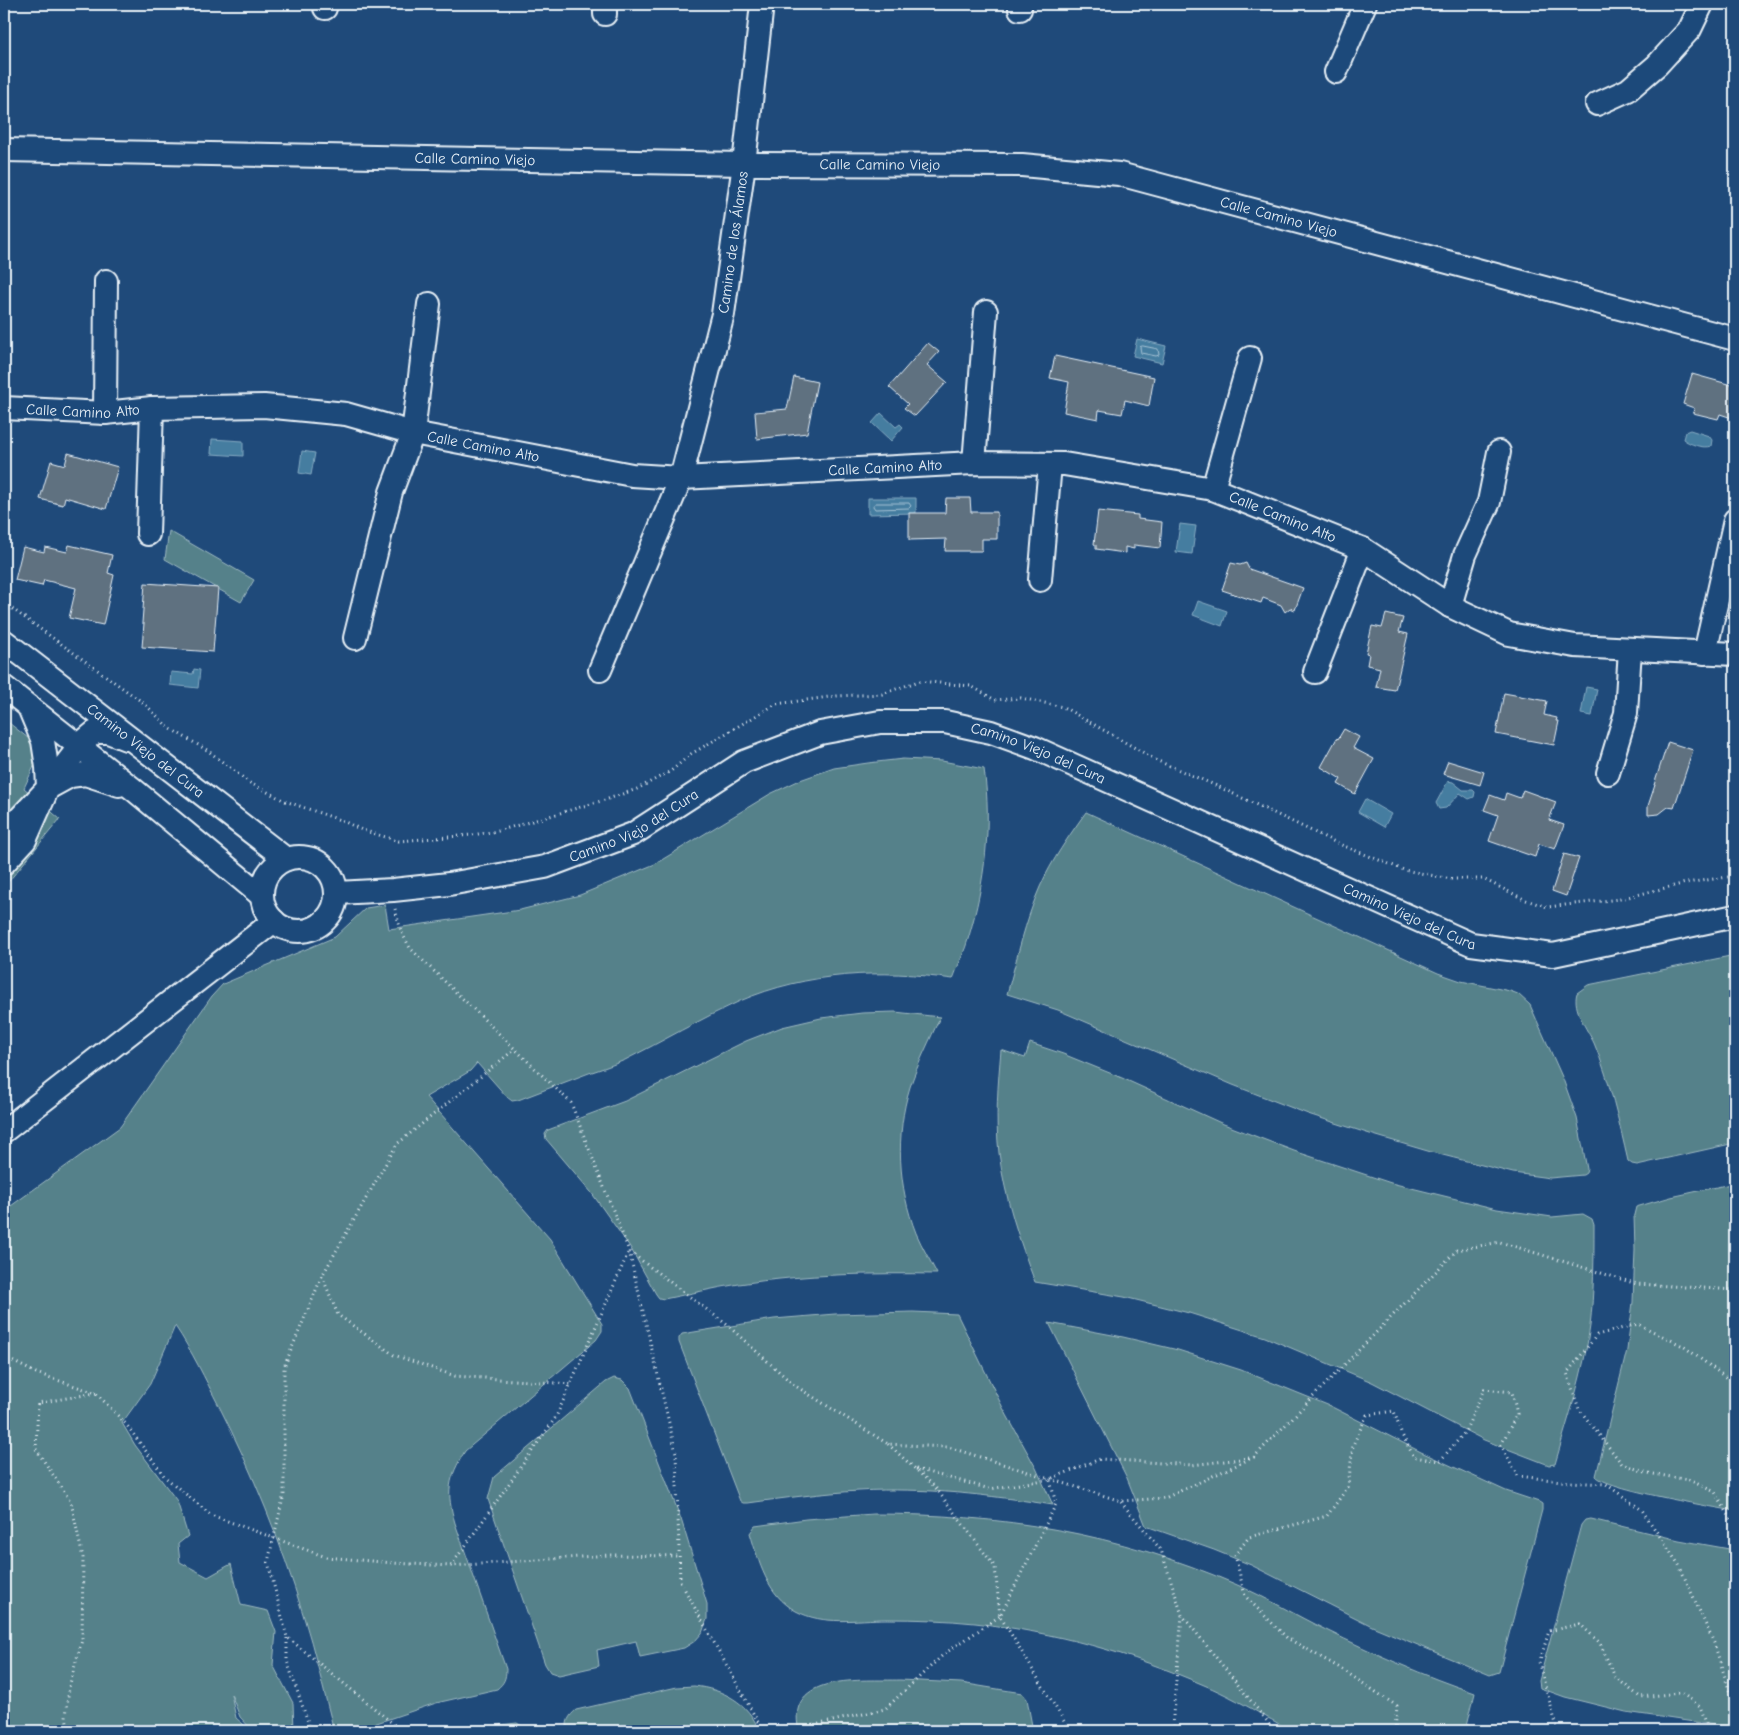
<svg xmlns="http://www.w3.org/2000/svg" width="1739" height="1735" font-family="'Comic Neue',sans-serif">
  <rect width="100%" height="100%" fill="#1f4a7a"/>
  <filter id="ink" filterUnits="userSpaceOnUse"><feTurbulence type="fractalNoise" baseFrequency=".02" numOctaves="2"/><feDisplacementMap in="SourceGraphic" scale="10" xChannelSelector="R" yChannelSelector="G"/><feConvolveMatrix kernelMatrix="1 2 1 2 8 2 1 2 1" color-interpolation-filters="sRGB"/></filter>
  <g filter="url(#ink)">
    <g fill="#54818a" stroke="#9eb9c1">
      <path d="M169 531 254 580 241 602 165 559Z"/>
      <path d="M4 719 38 746 36 762 24 788 60 819 4 887Z"/>
      <path d="M903 759 942 761 984 769C992 825 985 882 969 936 965 951 958 965 953 979 881 969 807 972 740 1001 700 1019 663 1041 625 1060 613 1065 601 1069 589 1073 565 1082 542 1091 518 1100L512 1101 507 1097 477 1063 470 1071 426 1097 550 1239 602 1324V1331L596 1340 465 1451C448 1479 446 1492 455 1523L506 1669C506 1679 504 1683 497 1689L436 1703 353 1731H334C324 1692 315 1652 303 1614 281 1542 253 1473 219 1406 205 1379 192 1351 175 1326L150 1384 122 1423 135 1445 177 1501 188 1536 178 1544 180 1562 208 1577 231 1564 241 1605 268 1611 276 1632 273 1665 293 1703 294 1731H253L240 1717 231 1694 236 1718 251 1731H4V1211L120 1127 212 996 223 984 335 937 366 908 385 905 389 929 520 910 580 895 655 864 770 794 800 780 834 768 868 763Z"/>
      <path d="M1086 812 1438 973 1461 981 1510 991 1518 994 1530 1005 1563 1079 1577 1118 1587 1169 1586 1173 1583 1175 1550 1178 1513 1173 1431 1152 1370 1134 1308 1114 1233 1085 1058 1010 1007 994C1017 959 1025 921 1040 887 1052 860 1069 836 1086 812Z"/>
      <path d="M1735 955V1143L1637 1165 1632 1164 1628 1161C1619 1122 1610 1081 1594 1043 1587 1029 1572 1009 1577 993L1588 985Z"/>
      <path d="M895 1012 940 1017C930 1040 918 1063 910 1087 895 1135 898 1187 916 1233 922 1247 930 1260 937 1274 871 1273 805 1274 739 1284 714 1288 689 1294 664 1299L659 1298 656 1294 630 1247 591 1192 546 1139 545 1134 548 1130 625 1101 746 1041 782 1027 821 1018 862 1013Z"/>
      <path d="M1030 1043 1063 1054 1122 1078 1221 1123 1294 1151 1391 1183 1497 1209 1552 1217 1583 1214 1592 1219 1594 1225C1594 1259 1594 1292 1590 1326 1584 1372 1568 1419 1555 1464L1549 1465 1484 1440 1372 1382 1265 1337 1189 1313 1124 1297 1035 1282C1019 1240 1005 1198 999 1153 995 1119 998 1084 1001 1050L1025 1058Z"/>
      <path d="M1735 1183V1511C1713 1507 1606 1489 1596 1476L1627 1350 1633 1302 1635 1250 1634 1215 1636 1207 1671 1197Z"/>
      <path d="M913 1312 957 1314 1003 1408 1036 1468 1053 1505C989 1495 924 1487 859 1491 822 1493 785 1498 748 1503H743L740 1501 679 1342V1338L682 1334 774 1319 835 1314Z"/>
      <path d="M1049 1323 1123 1337 1178 1350 1241 1370 1330 1406 1421 1452 1506 1491 1539 1502 1542 1504V1510L1499 1672 1490 1675 1372 1626 1251 1565 1214 1550 1146 1526 1127 1478Z"/>
      <path d="M614 1378 622 1380 630 1388 681 1519 707 1604V1619L702 1633 695 1641 684 1648 640 1657 636 1641 597 1650 599 1666 559 1675 550 1672 545 1664 488 1499 494 1477 606 1382Z"/>
      <path d="M873 1514C1000 1514 1118 1533 1235 1584 1266 1597 1295 1615 1326 1630 1375 1654 1424 1676 1475 1693L1467 1725 1483 1730 1482 1731C1441 1731 1399 1731 1357 1731 1338 1731 1317 1734 1297 1731 1287 1730 1277 1722 1268 1718 1247 1706 1226 1694 1204 1685 1130 1653 1055 1632 975 1623 946 1620 917 1619 887 1619 856 1619 824 1626 796 1611 767 1595 759 1562 750 1533L755 1526 806 1519Z"/>
      <path d="M1591 1519 1679 1540 1735 1550V1728L1626 1712 1565 1697 1540 1688 1539 1681 1581 1525 1585 1520Z"/>
      <path d="M900 1680 961 1683 1022 1693 1027 1699 1033 1731H799C784 1672 863 1681 900 1680Z"/>
      <path d="M694 1686C722 1689 749 1702 759 1731H568C565 1722 569 1716 576 1710L677 1687Z"/>
      <path d="M517 1723 525 1728 527 1731H476L500 1725Z"/>
    </g>
    <g fill="#457da0" stroke="#86abc3">
      <path d="M1137 339 1166 346 1162 363 1133 356Z"/>
      <path d="M881 413 896 427 900 424 903 427 891 441 872 423Z"/>
      <path d="M1690 430 1709 436 1712 440 1711 446C1703 449 1689 444 1683 439L1685 432Z"/>
      <path d="M212 439 243 441V456L211 454Z"/>
      <path d="M302 451 315 453 311 475 299 473Z"/>
      <path d="M868 498H916V513L868 514Z"/>
      <path d="M1180 524 1196 526 1192 554 1176 552Z"/>
      <path d="M1198 601 1227 611 1222 626 1193 615Z"/>
      <path d="M194 669 200 670 198 688 170 685 171 672 193 674Z"/>
      <path d="M1586 687 1597 689 1592 716 1581 714Z"/>
      <path d="M1448 781 1453 782 1463 790H1473L1475 792 1474 797 1469 799 1460 793 1446 808 1439 809 1436 803Z"/>
      <path d="M1365 799 1391 814 1384 827 1358 812Z"/>
    </g>
    <g fill="none" stroke-linecap="round" stroke-linejoin="round">
      <g stroke="#a7c3d5" stroke-width="1">
        <path d="M1143 346 1158 349 1159 355 1156 356 1141 353 1140 347Z"/>
        <path d="M876 503H909L911 506 909 508 875 509 873 506Z"/>
      </g>
    </g>
    <g fill="#5f7180" stroke="#e8f1f8">
      <path d="M928 343 939 352 927 365 947 382 915 416 904 408 908 404 889 387Z"/>
      <path d="M1055 356 1154 377 1149 406 1125 400 1122 414 1099 410 1098 419 1064 412 1069 382 1050 378Z"/>
      <path d="M1692 374 1735 386V419L1720 414 1718 419 1693 413 1694 408 1683 404Z"/>
      <path d="M794 377 817 382 807 433 757 439 755 412 787 409Z"/>
      <path d="M68 453 118 467 106 509 65 497 63 505 40 499 51 461 65 465Z"/>
      <path d="M946 498H970L971 512H997V539H982V551H945L946 539 909 540V513H945Z"/>
      <path d="M1098 511 1138 515V519L1162 522 1160 548 1134 545V549L1125 547V553L1096 549V545L1094 544Z"/>
      <path d="M69 545 112 555 108 573 114 575 103 625 69 618 76 588 44 580 42 586 15 580 23 547 44 552 45 547 67 552Z"/>
      <path d="M1231 563 1240 565 1246 563 1249 569 1303 588 1295 610 1290 608 1285 612 1281 605 1263 598 1261 603 1222 590Z"/>
      <path d="M145 583 218 588 213 652 142 647 144 623H142Z"/>
      <path d="M1386 614 1403 618 1399 632 1408 634 1395 690 1376 687 1380 668 1367 665 1369 654 1366 653 1372 626 1382 628Z"/>
      <path d="M1504 693 1547 701 1544 715 1557 718 1556 721H1559L1554 745 1496 734Z"/>
      <path d="M1344 729 1359 737 1353 748 1374 759 1355 794 1338 784 1341 779 1321 767 1337 738 1338 739Z"/>
      <path d="M1668 742 1693 750 1674 808 1668 807 1659 814 1648 815V806L1655 785H1654Z"/>
      <path d="M1448 761 1484 772 1480 785 1443 774Z"/>
      <path d="M1523 790 1556 802 1549 820 1564 825 1555 849 1539 844 1535 857 1489 841 1498 815 1484 810 1490 795 1504 800 1506 793 1520 798Z"/>
      <path d="M1564 854 1579 858 1566 896 1552 891Z"/>
    </g>
    <g fill="none" stroke-linecap="round" stroke-linejoin="round">
      <g stroke="#e8f1f8" stroke-width="26">
        <g id="minor">
          <path d="M605 4V14"/>
          <path d="M325 8 326 4"/>
          <path d="M1020 9V4"/>
          <path d="M1336 72 1365 4"/>
          <path d="M1597 104 1628 90 1657 65 1690 29 1702 4"/>
          <path id="s1" d="M4 150 744 164 1022 165 1119 174 1735 339"/>
          <path id="s2" d="M4 408 105 413 152 408 264 406 346 414 413 433 632 475 681 478 974 463 1064 464 1213 489 1363 549 1450 606 1509 634 1575 646 1735 654"/>
          <path d="M105 413 106 281"/>
          <path d="M974 463 986 312"/>
          <path d="M1213 489 1250 358"/>
          <path d="M148 534 152 408"/>
          <path d="M1040 580 1050 464"/>
          <path d="M1450 606 1465 555 1489 502 1499 452"/>
          <path d="M355 638 391 492 413 433 429 304"/>
          <path id="s3" d="M4 641 286 859"/>
          <path d="M1705 653 1735 520"/>
          <path id="s4" d="M600 670 681 478 723 314 744 164 762 4"/>
          <path d="M1315 672 1363 549"/>
          <path d="M4 687 133 789 262 896"/>
          <path d="M1608 773 1626 713 1630 649"/>
          <path d="M49 786 83 742 95 732H108L126 739"/>
          <path d="M4 831 18 820 48 788 47 767 43 741 30 710"/>
          <circle cx="299" cy="894" r="37"/>
          <path d="M4 863 25 840 48 788 70 776 85 774 119 785"/>
          <path id="s5" d="M337 893 393 890 449 884 545 867 633 834 744 762 820 733 880 722H945L991 732 1035 748 1471 944 1553 955 1735 916"/>
          <path d="M4 1131 274 921"/>
        </g>
      </g>
      <g stroke="#e8f1f8" stroke-width="3" stroke-dasharray="1 4" stroke-linecap="butt">
        <path d="M4 603 145 704 169 728 207 750 250 783 285 801 343 821 362 830 399 841 472 835 498 831 608 799 637 789 671 771 691 754 776 704 837 696 882 694 919 681 971 686 995 700 1021 698 1063 707 1158 761 1217 786 1339 844 1404 870 1451 879H1483L1526 900 1547 907 1620 899 1686 883 1735 876"/>
        <path d="M395 909 401 931 410 948 571 1103 629 1251 676 1453 680 1581 763 1731"/>
        <path d="M322 1276 338 1315 394 1355 455 1376 571 1384"/>
        <path d="M4 1357 36 1373 96 1393 126 1424 165 1477 211 1515 326 1557 393 1563 451 1566 609 1555 679 1556"/>
        <path d="M1735 1379H1728L1683 1346 1638 1324 1597 1335 1567 1373 1579 1409 1622 1464 1648 1473 1689 1480 1715 1492 1735 1526"/>
        <path d="M888 1444 935 1487 995 1567 1000 1616 1070 1731"/>
        <path d="M916 1469 990 1489 1050 1479 1100 1459 1192 1465 1249 1458"/>
        <path d="M1121 1502 1161 1550 1182 1615 1275 1731"/>
        <path d="M451 1566 556 1417 629 1251 726 1324 794 1385 888 1444 948 1447 1121 1501 1165 1498 1254 1457 1457 1250 1500 1242 1637 1284 1735 1290"/>
        <path d="M287 1638V1661L311 1731"/>
        <path d="M69 1731 66 1717 69 1687 82 1640 83 1558 71 1502 36 1449 38 1403 96 1393"/>
        <path d="M402 1731 287 1637 268 1562 284 1494V1367L322 1276 397 1144 515 1049"/>
        <path d="M789 1731 885 1709 944 1654 1000 1616 1056 1504 1050 1480"/>
        <path d="M1174 1731 1173 1714 1182 1616"/>
        <path d="M1212 1731H1213"/>
        <path d="M1395 1731 1397 1706 1340 1668 1287 1638 1245 1596 1235 1555 1249 1537 1327 1516 1348 1487 1353 1445 1367 1415 1394 1411 1401 1433 1414 1457 1440 1461 1465 1432 1484 1389 1512 1392 1517 1414 1501 1445 1518 1476 1570 1482 1606 1484 1642 1510 1679 1565 1714 1643 1735 1708"/>
        <path d="M1558 1731 1539 1664 1549 1631 1580 1624 1600 1643 1615 1677 1640 1697 1681 1693 1700 1706 1709 1731"/>
      </g>
      <use href="#minor" stroke="#1f4a7a" stroke-width="22"/>
    </g>
  </g>
  <g text-anchor="middle" stroke-width="5" stroke-linejoin="round" paint-order="stroke">
    <g font-size="15" fill="#e8f1f8" stroke="#1f4a7a">
      <text dy="5" stroke="none"><textPath href="#s1" startOffset="471">Calle Camino Viejo</textPath></text>
      <text dy="5" stroke="none"><textPath href="#s1" startOffset="876">Calle Camino Viejo</textPath></text>
      <text dy="5" stroke="none"><textPath href="#s1" startOffset="1281">Calle Camino Viejo</textPath></text>
      <text dy="5" stroke="none"><textPath href="#s4" startOffset="450">Camino de los Álamos</textPath></text>
      <text dy="5" stroke="none"><textPath href="#s2" startOffset="79">Calle Camino Alto</textPath></text>
      <text dy="5" stroke="none"><textPath href="#s2" startOffset="484">Calle Camino Alto</textPath></text>
      <text dy="5" stroke="none"><textPath href="#s2" startOffset="889">Calle Camino Alto</textPath></text>
      <text dy="5" stroke="none"><textPath href="#s2" startOffset="1294">Calle Camino Alto</textPath></text>
      <text dy="5" stroke="none"><textPath href="#s3" startOffset="179">Camino Viejo del Cura</textPath></text>
      <text dy="5" stroke="none"><textPath href="#s5" startOffset="742">Camino Viejo del Cura</textPath></text>
      <text dy="5" stroke="none"><textPath href="#s5" startOffset="308">Camino Viejo del Cura</textPath></text>
      <text dy="5" stroke="none"><textPath href="#s5" startOffset="1148">Camino Viejo del Cura</textPath></text>
    </g>
  </g>
  <rect width="1739" height="1735" fill="none" stroke="#1f4a7a" stroke-width="20"/>
  <rect x="10" y="10" width="1719" height="1715" fill="none" stroke="#e8f1f8" stroke-width="2" filter="url(#ink)"/>
</svg>
